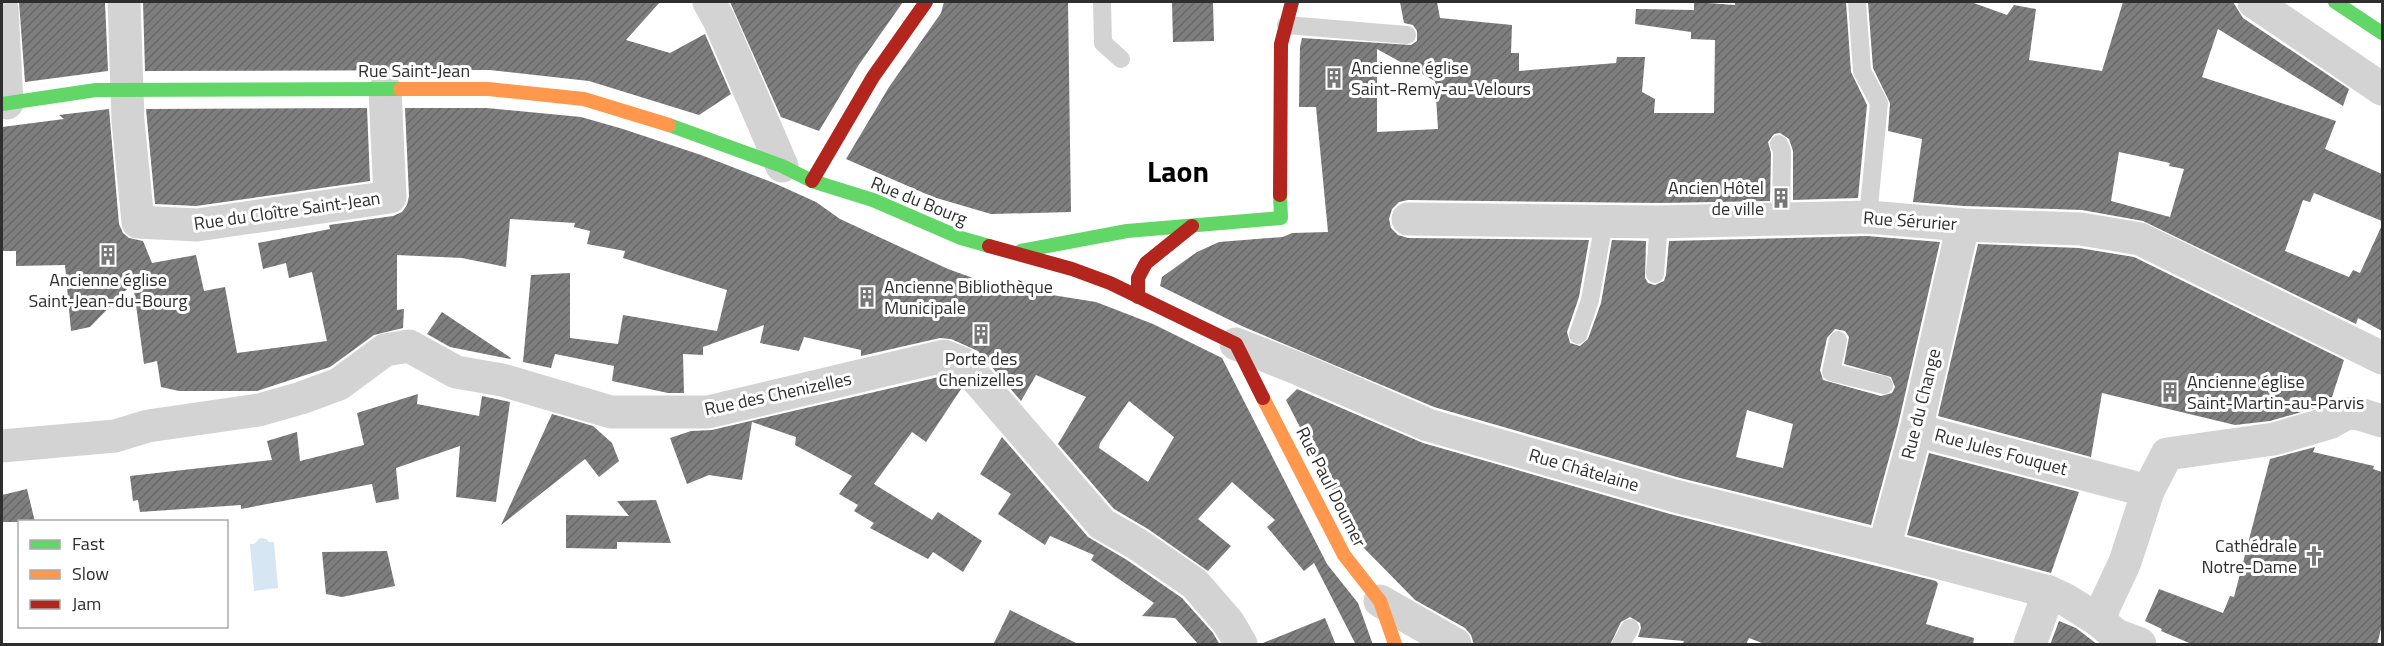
<svg xmlns="http://www.w3.org/2000/svg" width="2384" height="646" font-family="'Titillium Web',sans-serif">
  <defs>
    <pattern id="building-hatch" width="6" height="6" patternUnits="userSpaceOnUse" patternTransform="scale(1.5)"><rect width="6" height="6" fill="#7e7e7e"/><path d="M-1 1l2-2M0 6l6-6M5 7l2-2" fill="none" stroke="#686868"/></pattern>
  </defs>
  <rect width="100%" height="100%" fill="#fff"/>
  <path fill="#d6e6f2" d="M260 538 266 539 269 542H274L278 588 254 591 250 544H254Z"/>
  <g fill="url(#building-hatch)" fill-rule="evenodd">
    <path d="M19 2H105L108 71 25 82Z"/>
    <path d="M143 2H660L626 40 670 53 705 34 731 94 699 115 589 81 490 70 145 71Z"/>
    <path d="M730 2H903L858 66 819 131 781 117Z"/>
    <path d="M944 2H1068L1071 212 991 214 933 197 846 159 889 87 941 13Z"/>
    <path d="M1172 2H1213L1214 41 1173 42Z"/>
    <path d="M1400 2H1437L1440 18 1512 25 1511 53H1519V71L1616 63 1617 57H1645L1642 92 1655 99 1654 113H1714L1715 40 1691 39V32L1635 24 1636 9 1694 10V2L1735 5V2H1846L1851 72 1867 105 1858 198 1793 200V151L1789 139 1780 133 1774 134 1768 142 1771 153 1770 201 1659 203 1408 200 1399 202 1392 209 1389 219 1391 228 1398 235 1408 238 1589 240 1579 297 1567 332 1570 343 1580 346 1588 339 1601 303 1612 240 1646 241 1645 278 1648 283 1655 285 1664 281 1666 275 1669 241 1867 236 1940 242 1898 425 1871 525 1680 478 1434 407 1244 327 1160 286 1162 277 1197 252 1219 242 1283 237 1292 233 1328 232 1316 107H1299L1300 47 1302 38 1411 45 1417 41V31L1413 25 1404 23ZM1377 49 1435 81 1438 129 1377 132ZM1835 329 1845 331 1849 337 1844 364 1891 377 1895 387 1892 393 1881 396 1823 380 1820 370 1827 338ZM1747 410 1793 424 1783 468 1736 457Z"/>
    <path d="M1868 2H1971L2007 15 2014 5 2036 9 2029 60 2102 71 2123 2H2233L2243 18 2349 89 2343 106 2218 29 2202 77 2336 121 2325 149 2382 174V221L2314 193 2310 202 2303 200 2285 251 2349 277 2353 270 2360 273 2382 225V331L2358 318 2356 324 2143 221 2082 210 1964 206 1913 202 1922 139 1888 131 1890 103 1873 68ZM2119 152 2170 163 2169 166 2184 169 2170 217 2111 201Z"/>
    <path d="M367 108 370 181 196 206 155 204 146 109Z"/>
    <path d="M405 108H487L581 117 623 129 701 155 774 183 816 202 840 219 948 269 995 286 1096 302 1153 324 1222 358 1327 564 1358 603 1373 645H1356L1314 563 1304 571 1267 527 1275 520 1232 482 1198 519 1231 546 1208 571 1148 529 1114 509 1058 444 1086 397 1036 375 1021 401 978 351 951 339 940 338 861 356V350L804 337 799 351 760 343 764 325 703 347V355L683 354 684 393H668L612 381 614 366 570 357 555 354 551 368 523 362 531 275 570 273V338L618 344 623 315 717 331 727 290 623 258 625 251 587 244 590 231 574 227 575 223 510 219 506 267 462 258 397 255V310L404 309 403 328 374 335 330 367 257 391H179L161 387 157 361 144 364 133 283 90 327 71 331 65 265 16 266V251H2V127L64 119 59 115 109 109 119 224 123 233 129 238 143 241 152 263 196 255 204 291 225 287 237 353 327 341 312 272 289 278 286 263 263 269 258 243 330 229 329 225 393 216 402 212 407 205 409 196ZM1129 401 1174 437 1148 482 1099 448 1100 443Z"/>
    <path d="M1978 244 2079 248 2134 257 2344 360 2331 400 2322 406 2270 421 2235 425 2102 393 2091 457 1938 416Z"/>
    <path d="M442 312 511 358 510 359 450 347 427 334Z"/>
    <path d="M943 376 953 380 961 389 926 442 912 432 874 484 932 520 938 512 982 541 963 572 933 552 928 559 870 528 874 523 854 511 858 505 839 494 852 476 795 445 796 437 752 422 742 480 709 475 687 484 670 438 691 431 712 430Z"/>
    <path d="M1297 389 1423 443 1670 514 1936 581 1938 584 1926 624 1974 638 1973 645H1767L1749 638 1746 645H1682L1684 641 1638 637 1641 628 1640 623 1630 617 1621 622 1610 645H1474L1471 635 1465 628 1415 600 1360 544 1286 400Z"/>
    <path d="M418 394 417 404 479 416 482 396 510 402 496 502 456 497 460 446 396 468 399 499 376 503 372 484 241 509V505L140 512 138 500 133 501 130 476 272 460 267 441 297 432 300 461 364 445 357 413Z"/>
    <path d="M552 414 593 426 612 443 619 461 599 477 585 459 501 525Z"/>
    <path d="M1002 437 1088 537 1127 560 1182 598 1213 633 1220 645H1199L1175 618 1142 616 1154 603 1091 560 1094 555 1050 536 1045 545 998 514 1011 494 980 474Z"/>
    <path d="M2315 447 2313 452 2374 466 2373 469 2382 472V625L2377 645H2194L2161 631 2162 629 2145 621 2159 589 2223 613 2230 596 2234 597 2270 459Z"/>
    <path d="M1929 453 2079 492 2051 573 1907 535Z"/>
    <path d="M27 489 35 522H2V495Z"/>
    <path d="M656 500 671 543 617 542V549L566 548V515L629 516 617 501Z"/>
    <path d="M387 551 395 586 342 597 326 594 322 552Z"/>
    <path d="M1010 610 1080 645H993Z"/>
    <path d="M1325 618 1336 645H1263V643Z"/>
    <path d="M2059 621 2076 628 2098 645H2050Z"/>
  </g>
  <g fill="none" stroke-linecap="round" stroke-linejoin="round">
    <g stroke="#d3d3d3" stroke-width="18">
      <path d="M1102 2 1103 43 1121 59"/>
      <path d="M1857 2 1862 71 1879 103 1868 217"/>
      <path d="M1286 25 1407 35"/>
      <path d="M1779 144 1782 151 1781 219"/>
      <path d="M1655 274 1659 222"/>
      <path d="M1578 335 1590 300 1604 222"/>
      <path d="M1838 340 1831 372 1884 385"/>
      <path d="M1621 644 1630 628"/>
    </g>
    <g stroke="#d3d3d3" stroke-width="33">
      <path d="M124 2 128 121 138 222 197 225 390 197 385 90"/>
      <path d="M709 2 719 20 782 166"/>
      <path d="M2254 2 2382 89"/>
      <path d="M2 9 7 103"/>
      <path d="M1408 219 1659 222 1868 217 1963 225 2081 229 2140 239 2382 358"/>
      <path d="M1236 344 1299 369 1428 425 1675 496 1884 548 2049 592 2066 600 2098 620 2116 635 2140 644"/>
      <path d="M1916 430 2148 491 2167 454 2274 439 2329 423 2345 414 2356 413 2382 421"/>
      <path d="M2 446 115 436 148 426 259 410 301 398 339 384 385 350 409 346 456 372 502 380 611 412H708L944 356 964 364 1102 524 1137 544 1195 584 1228 622 1241 644"/>
      <path d="M1884 548 1916 430 1963 225"/>
      <path d="M1380 601 1455 644"/>
      <path d="M2098 620 2125 562 2148 491"/>
      <path d="M2030 644 2049 592"/>
    </g>
    <g stroke="#63d668" stroke-width="14">
      <path d="M2335 2 2382 33"/>
      <path d="M2 104 96 90 400 89"/>
      <path d="M669 125 782 166 812 181 873 200 961 238 989 246"/>
      <path d="M1021 251 1127 231 1281 218 1280 195"/>
    </g>
    <g stroke="#ff974d" stroke-width="14">
      <path d="M400 89H488L584 99 669 125"/>
      <path d="M1263 398 1344 555 1380 601 1395 644"/>
    </g>
    <g stroke="#b3261e" stroke-width="14">
      <path d="M812 181 873 77 926 2"/>
      <path d="M1280 195 1281 44 1292 2"/>
      <path d="M989 246 1072 269 1110 283 1236 344 1263 398"/>
      <path d="M1138 297V278L1146 263 1192 226"/>
    </g>
  </g>
  <defs>
    <g id="building-bare" transform="scale(1.62)"><path d="M-4-6H4V6H1V3H-1V6H-4ZM-2.5-4.3h1.7v1.8h-1.7ZM.8-4.3h1.7v1.8H.8ZM-2.5-1h1.7V.8h-1.7ZM.8-1h1.7V.8H.8Z" fill="#777" stroke="#fff" stroke-width="2.5" paint-order="stroke"/></g>
    <g id="church-bare" transform="scale(1.62)"><path d="M-1.2-6h2.4v3.5h3.3v2.4h-3.3V6h-2.4V-.1h-3.3v-2.4h3.3Z" fill="#777" stroke="#fff" stroke-width="2.5" paint-order="stroke"/></g>
  </defs>
  <g fill-rule="evenodd">
    <use href="#building-bare" x="1334" y="78"/>
    <use href="#building-bare" x="1781" y="198"/>
    <use href="#building-bare" x="108" y="255"/>
    <use href="#building-bare" x="867" y="297"/>
    <use href="#building-bare" x="981" y="334"/>
    <use href="#building-bare" x="2170" y="392"/>
    <use href="#church-bare" x="2314" y="556"/>
  </g>
  <g text-anchor="middle" stroke-width="6" stroke-linejoin="round" paint-order="stroke">
    <g font-size="18" fill="#2e2e2e" stroke="#fff" text-anchor="start">
      <text x="1351" y="74">Ancienne église<tspan x="1351" dy="21">Saint-Remy-au-Velours</tspan></text>
      <text x="1764" y="194" text-anchor="end">Ancien Hôtel<tspan x="1764" dy="21">de ville</tspan></text>
      <text x="108" y="286" text-anchor="middle">Ancienne église<tspan x="108" dy="21">Saint-Jean-du-Bourg</tspan></text>
      <text x="884" y="293">Ancienne Bibliothèque<tspan x="884" dy="21">Municipale</tspan></text>
      <text x="981" y="365" text-anchor="middle">Porte des<tspan x="981" dy="21">Chenizelles</tspan></text>
      <text x="2187" y="388">Ancienne église<tspan x="2187" dy="21">Saint-Martin-au-Parvis</tspan></text>
      <text x="2297" y="552" text-anchor="end">Cathédrale<tspan x="2297" dy="21">Notre-Dame</tspan></text>
    </g>
    <g font-size="18" fill="#2e2e2e" stroke="#fff">
      <text x="414" y="77">Rue Saint-Jean</text>
      <text transform="translate(919 201) rotate(22)" y="6">Rue du Bourg</text>
      <text transform="translate(287 211) rotate(-8)" y="6">Rue du Cloître Saint-Jean</text>
      <text transform="translate(1910 221) rotate(4)" y="6">Rue Sérurier</text>
      <text transform="translate(778 394) rotate(-12)" y="6">Rue des Chenizelles</text>
      <text transform="translate(1921 404) rotate(-76)" y="6">Rue du Change</text>
      <text transform="translate(2001 452) rotate(15)" y="6">Rue Jules Fouquet</text>
      <text transform="translate(1584 470) rotate(16)" y="6">Rue Châtelaine</text>
      <text transform="translate(1331 487) rotate(63)" y="6">Rue Paul Doumer</text>
    </g>
    <g font-size="30" font-weight="bold" fill="#000" stroke="#fff">
      <text x="1178" y="182">Laon</text>
    </g>
  </g>
  <rect width="2384" height="646" fill="none" stroke="#2e2e2e" stroke-width="6"/>
  <rect x="18" y="520" width="210" height="108" fill="#ffffff" stroke="#ababab" stroke-width="1.5"/>
  <rect x="30" y="540" width="30" height="9" fill="#63d668" stroke="#ababab" stroke-width="1.5"/>
  <text x="72" y="550" font-size="18" fill="#2e2e2e">Fast</text>
  <rect x="30" y="570" width="30" height="9" fill="#ff974d" stroke="#ababab" stroke-width="1.5"/>
  <text x="72" y="580" font-size="18" fill="#2e2e2e">Slow</text>
  <rect x="30" y="600" width="30" height="9" fill="#b3261e" stroke="#ababab" stroke-width="1.5"/>
  <text x="72" y="610" font-size="18" fill="#2e2e2e">Jam</text>
</svg>
